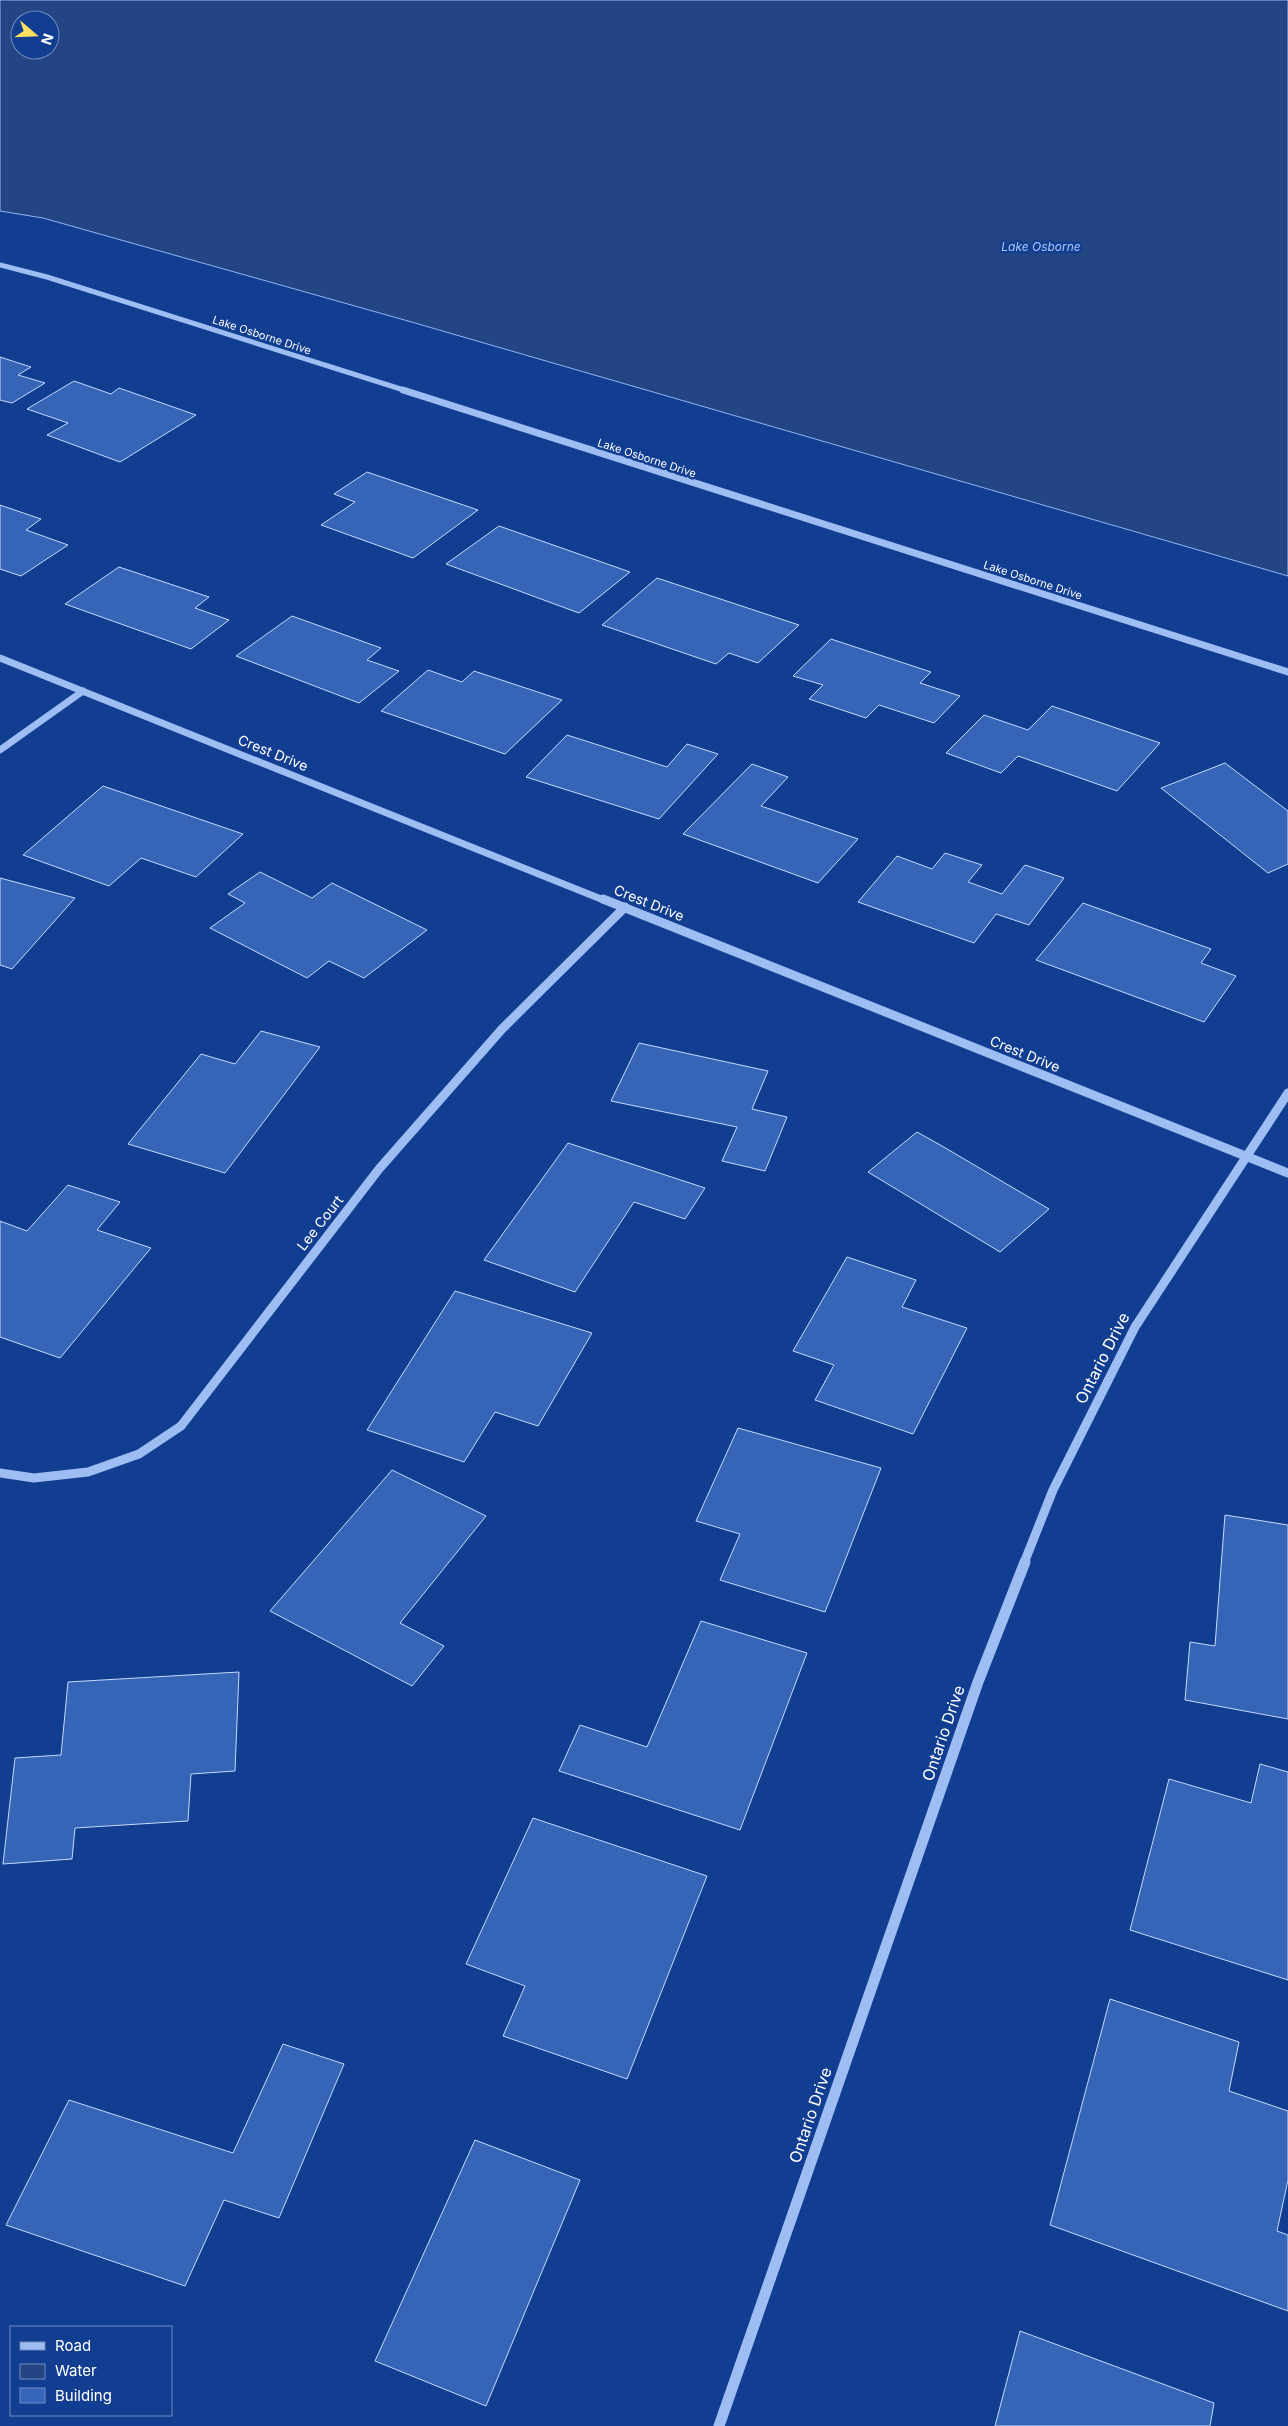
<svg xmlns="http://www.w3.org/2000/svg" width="1288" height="2426" font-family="Inter,sans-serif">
  <rect width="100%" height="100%" fill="#123e91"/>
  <path fill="#244583" stroke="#90b6f5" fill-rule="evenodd" d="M0 0H1288V576L408 321 43 218 0 211ZM20 20H50V50H20Z"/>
  <g fill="#3665b8" stroke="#c5dafd">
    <path d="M0 357 31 367 18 375 45 383 12 403 0 400Z"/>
    <path d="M74 381 111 394 119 388 196 415 120 462 47 435 68 423 27 409Z"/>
    <path d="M367 472 478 510 413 558 321 525 355 502 334 494Z"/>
    <path d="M0 505 41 519 26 530 68 545 21 576 0 569Z"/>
    <path d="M499 526 630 572 579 613 446 564Z"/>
    <path d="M119 567 209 597 195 608 229 620 191 649 65 604Z"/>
    <path d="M657 578 799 625 758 663 729 653 716 664 602 625Z"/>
    <path d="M292 616 381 648 367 660 399 671 359 703 236 656Z"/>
    <path d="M831 639 931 672 920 683 960 696 934 723 879 705 866 718 809 699 823 685 793 676Z"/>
    <path d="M428 670 462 682 474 671 562 700 505 754 381 711Z"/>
    <path d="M1052 706 1160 743 1117 791 1018 756 1001 773 946 753 984 715 1028 730Z"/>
    <path d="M567 735 667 767 687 744 718 754 659 819 526 777Z"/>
    <path d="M1225 763 1288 811V864L1268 873 1161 788Z"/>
    <path d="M752 764 788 777 761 806 858 839 818 883 683 834Z"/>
    <path d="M103 786 243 834 196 877 141 858 109 886 23 855Z"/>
    <path d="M945 853 982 865 968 882 1002 894 1025 865 1064 878 1029 925 996 914 974 943 858 902 897 856 932 869Z"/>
    <path d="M260 872 312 898 332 883 427 930 364 978 329 961 307 978 210 928 245 903 228 894Z"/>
    <path d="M0 878 75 898 12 969 0 965Z"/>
    <path d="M1083 903 1211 949 1201 963 1236 976 1204 1022 1036 960Z"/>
    <path d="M261 1031 320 1047 225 1173 128 1144 201 1054 235 1064Z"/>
    <path d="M639 1043 768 1071 752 1109 787 1117 765 1171 722 1161 737 1127 611 1101Z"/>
    <path d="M917 1132 942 1146 1049 1209 1000 1252 868 1172Z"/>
    <path d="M568 1143 705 1188 685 1219 634 1202 575 1292 484 1260Z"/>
    <path d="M68 1185 120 1202 97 1230 151 1248 60 1358 0 1337V1221L27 1231Z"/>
    <path d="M847 1257 916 1280 902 1307 967 1328 913 1434 815 1400 834 1365 793 1351Z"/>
    <path d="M455 1291 592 1333 538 1426 495 1412 464 1462 367 1430Z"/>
    <path d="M738 1428 881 1468 825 1612 720 1580 740 1534 696 1521Z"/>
    <path d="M392 1470 486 1516 400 1623 444 1646 412 1686 270 1611Z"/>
    <path d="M1225 1515 1288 1525V1719L1185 1700 1190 1642 1215 1646Z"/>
    <path d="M701 1621 807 1653 740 1830 559 1771 580 1725 647 1747Z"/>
    <path d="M239 1672 235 1771 191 1774 188 1821 75 1828 72 1859 3 1864 15 1758 61 1755 68 1682Z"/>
    <path d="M1260 1764 1288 1772V1980L1130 1930 1169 1779 1251 1803Z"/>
    <path d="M533 1818 707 1876 627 2079 503 2036 525 1986 466 1964Z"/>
    <path d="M1110 1999 1239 2042 1229 2091 1288 2111V2180L1277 2231 1288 2235V2311L1050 2225Z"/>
    <path d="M283 2044 344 2064 279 2218 224 2200 185 2286 6 2225 69 2100 233 2153Z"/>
    <path d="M475 2140 580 2180 486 2406 375 2361Z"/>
    <path d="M1020 2331 1214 2403 1210 2426H995Z"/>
  </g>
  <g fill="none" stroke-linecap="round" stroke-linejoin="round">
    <path stroke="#9ebdf2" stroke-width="5" d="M0 265 47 277 407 391"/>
    <g stroke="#9ebdf2" stroke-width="7">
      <path d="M403 390 1288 672"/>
      <path d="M0 658 606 901"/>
      <path d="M0 750 83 691"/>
    </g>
    <g stroke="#9ebdf2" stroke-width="9">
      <path d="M603 899 1288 1173"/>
      <path d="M0 1473 34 1478 88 1472 139 1454 181 1426 379 1169 502 1029 625 907"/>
      <path d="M1024 1563 1053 1490 1135 1327 1288 1093"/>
    </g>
    <path stroke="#9ebdf2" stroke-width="11" d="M719 2426 978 1682 1025 1562"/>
  </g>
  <g text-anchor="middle" stroke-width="5" stroke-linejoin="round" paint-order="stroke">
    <g font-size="11" fill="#fff" stroke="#123e91">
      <text transform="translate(262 335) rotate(18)" y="4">Lake Osborne Drive</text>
      <text transform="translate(647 458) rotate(18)" y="4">Lake Osborne Drive</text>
      <text transform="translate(1033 580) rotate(18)" y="4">Lake Osborne Drive</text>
    </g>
    <g font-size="12" font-style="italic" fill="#aac7f9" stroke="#123e91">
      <text x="1041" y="251">Lake Osborne</text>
    </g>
    <g font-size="14" fill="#fff" stroke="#123e91">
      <text transform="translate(273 753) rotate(22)" y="5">Crest Drive</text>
      <text transform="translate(649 903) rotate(22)" y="5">Crest Drive</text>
      <text transform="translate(1025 1054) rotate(22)" y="5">Crest Drive</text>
      <text transform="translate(320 1223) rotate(-52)" y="5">Lee Court</text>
    </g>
    <g font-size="16" fill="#fff" stroke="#123e91">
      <text transform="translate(1102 1358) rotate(-63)" y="6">Ontario Drive</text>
      <text transform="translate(943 1733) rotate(-71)" y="6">Ontario Drive</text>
      <text transform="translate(810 2115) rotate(-71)" y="6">Ontario Drive</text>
    </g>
  </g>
  <rect x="10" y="2326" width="162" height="90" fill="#123e91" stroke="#718bbd"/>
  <rect x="20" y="2342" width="25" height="8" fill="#9ebdf2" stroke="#718bbd"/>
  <text x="55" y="2351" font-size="15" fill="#ffffff">Road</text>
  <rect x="20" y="2364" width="25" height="15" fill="#244583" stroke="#718bbd"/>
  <text x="55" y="2376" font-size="15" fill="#ffffff">Water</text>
  <rect x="20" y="2388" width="25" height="15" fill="#3665b8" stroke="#718bbd"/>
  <text x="55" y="2401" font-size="15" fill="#ffffff">Building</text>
  <g transform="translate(35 35) rotate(109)"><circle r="24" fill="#123e91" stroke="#718bbd"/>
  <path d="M0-4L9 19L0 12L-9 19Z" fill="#ffdf5f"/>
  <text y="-8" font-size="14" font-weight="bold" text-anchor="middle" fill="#ffffff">N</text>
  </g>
</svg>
